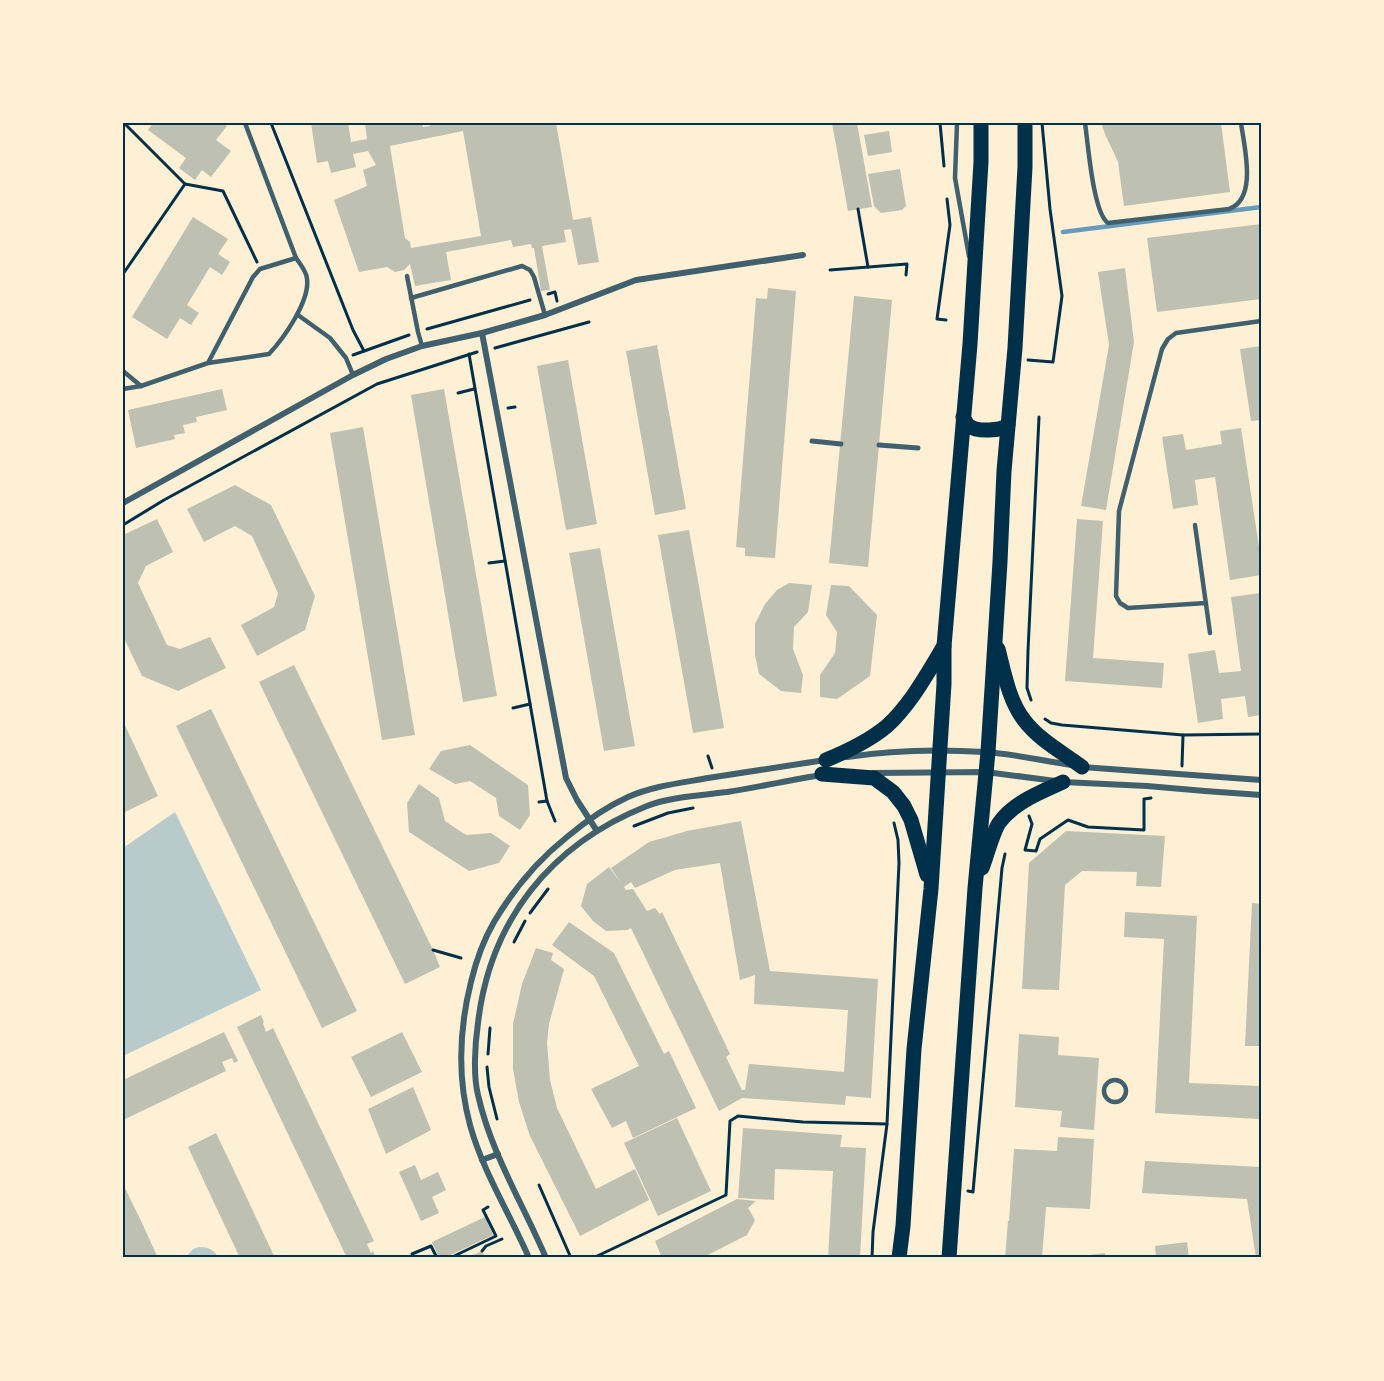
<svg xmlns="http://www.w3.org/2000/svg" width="1384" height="1381" font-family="Roboto,sans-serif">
  <rect width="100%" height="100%" fill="#fdf0d5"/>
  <g fill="#b9caca">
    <path d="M175 812 261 990 123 1056V848Z"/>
    <path d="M199 1247C209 1247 214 1250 219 1258H185L193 1249Z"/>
  </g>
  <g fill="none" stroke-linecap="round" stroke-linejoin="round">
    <path stroke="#669bbc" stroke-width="4.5" d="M1063 232 1261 207"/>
  </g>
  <g fill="#bec0b2" fill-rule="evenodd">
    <path d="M153 123H223L227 126 216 140 231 151 211 177 202 170 195 180 179 168 186 158 148 130Z"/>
    <path d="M311 123H348L351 142 367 139 365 123H422L423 127 430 126 429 123H556L573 220 591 217 599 262 578 265 571 229 564 230 566 242 542 246 550 290 541 291 534 248H532L531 244 513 247 511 240 446 252 451 280 415 286 410 264 404 270 395 272 387 267 359 272 334 200 367 186 363 170 376 165 368 151 353 154 356 167 331 173 328 161 317 163ZM463 131 481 236 411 248 410 242 405 238 390 146Z"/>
    <path d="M832 123H857L872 207 848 211Z"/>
    <path d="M1101 123H1221L1230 192 1124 206 1118 162 1105 134Z"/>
    <path d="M889 131 892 152 868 156 864 135Z"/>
    <path d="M900 169 906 206 902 210 881 213 874 206 868 174Z"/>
    <path d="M193 217 228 239 218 254 230 262 222 275 210 267 187 305 199 313 191 325 180 318 167 339 132 317Z"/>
    <path d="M1261 224V299L1157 312 1147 238Z"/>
    <path d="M1125 268 1134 342 1106 510 1081 506 1109 345 1098 272Z"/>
    <path d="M768 288 796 291 775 558 745 556V548L736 547 756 298 767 299Z"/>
    <path d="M854 296 892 300 868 567 829 563Z"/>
    <path d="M657 345 686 509 655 515 626 351Z"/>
    <path d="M1261 346V420L1251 421 1240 349Z"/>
    <path d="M568 360 597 524 566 530 537 366Z"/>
    <path d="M222 389 227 410 196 417 197 422 183 425 185 433 174 435 175 439 136 448 128 410Z"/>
    <path d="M444 389 497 696 463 702 411 395Z"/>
    <path d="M363 427 415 735 382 740 330 433Z"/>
    <path d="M1241 428 1261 560V575L1230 580 1215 477 1195 480 1198 505 1173 509 1162 437 1183 434 1186 450 1222 444 1220 431Z"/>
    <path d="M235 485 271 505 315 596 305 630 257 656 241 625 274 607 278 593 252 536 235 526 204 542 187 509Z"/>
    <path d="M157 519 173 552 146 566 138 583 167 645 180 649 210 637 226 668 178 691 142 676 123 636V535Z"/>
    <path d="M1077 519 1103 521 1093 658 1164 663 1162 688 1065 681Z"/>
    <path d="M689 530 724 728 693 733 658 535Z"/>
    <path d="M600 548 635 746 604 751 569 553Z"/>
    <path d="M789 583 812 585 808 612 794 627 793 649 803 675 801 693 781 691 759 674 755 655V624L765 604 777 590Z"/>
    <path d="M831 585 849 586 877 615 870 676 837 699 820 697V675L835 653 837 632 826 615Z"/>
    <path d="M1261 593V715L1248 717 1245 696 1221 699 1223 719 1198 723 1188 654 1215 650 1219 673 1241 671 1231 597Z"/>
    <path d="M294 665 433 950 440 967 405 984 259 682Z"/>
    <path d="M211 709 357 1011 322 1028 176 726Z"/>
    <path d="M123 721 158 796 123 813Z"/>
    <path d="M470 745 528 785 530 815 520 830 499 816 496 798 470 781 455 784 429 769 441 751Z"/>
    <path d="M419 784 439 798 445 821 466 835 491 833 510 846 499 863 469 871 409 832 407 803Z"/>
    <path d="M741 821 770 971 878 979 871 1098 846 1096 845 1105 742 1098 719 1111 631 928 627 930 606 931 593 921 581 906 587 884 609 867 621 883 611 868 649 842 687 831ZM720 863 740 980 755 975 754 1004 848 1010 844 1072 749 1064 745 1090H742L726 1057 730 1054 662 912 660 914 655 908 647 911 633 889 626 890 624 887 631 882 635 888 675 870Z"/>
    <path d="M1066 831 1165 836 1161 887 1136 886 1137 872 1082 871 1065 885 1059 990 1022 989 1029 863Z"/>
    <path d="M1252 903 1261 904V1046H1245Z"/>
    <path d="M1125 912 1197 916 1189 1083 1261 1086 1259 1119 1155 1113 1164 939 1124 937Z"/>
    <path d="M569 922 614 953 664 1054 669 1051 696 1108 633 1138 626 1121 612 1128 591 1089 639 1066 594 976 552 945Z"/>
    <path d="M536 948 553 953 551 960 564 969 549 1024 547 1043 550 1080 557 1108 596 1189 635 1169 649 1200 580 1236 530 1136 519 1102 513 1069V1024L522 984Z"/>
    <path d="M261 1015 264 1022 263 1023 266 1032 273 1028 374 1241 367 1244 371 1253 373 1251 376 1258H347L237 1027Z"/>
    <path d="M224 1032 238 1061 234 1063 232 1058 222 1062 226 1071 123 1120V1080Z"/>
    <path d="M402 1032 422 1072 371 1097 351 1057Z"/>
    <path d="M1019 1034 1059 1037 1058 1055 1099 1058 1094 1130 1060 1127 1062 1111 1015 1107Z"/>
    <path d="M413 1087 431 1130 386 1154 368 1109Z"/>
    <path d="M677 1118 711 1191 658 1216 624 1143Z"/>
    <path d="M743 1128 842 1135 840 1147 866 1148 860 1258H828L833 1171 775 1169 774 1200 738 1198Z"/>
    <path d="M216 1133 238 1179 275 1258H240L209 1192 188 1147Z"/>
    <path d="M1058 1137 1094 1139 1090 1209 1046 1207 1042 1258H1005L1008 1221H1009L1014 1149 1057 1151Z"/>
    <path d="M1145 1161 1261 1167V1258H1256L1247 1199 1142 1193Z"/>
    <path d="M415 1165 421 1180 438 1172 446 1190 432 1197 439 1213 421 1221 399 1172Z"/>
    <path d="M123 1184 142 1223 158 1258H124Z"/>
    <path d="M737 1199 756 1201 748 1208 755 1220 747 1235 702 1258H662L655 1241Z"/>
    <path d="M485 1217 493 1235 444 1258H439L432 1242Z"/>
    <path d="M1187 1242 1189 1258H1156L1155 1246Z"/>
    <path d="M482 1251 485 1258H467Z"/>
    <path d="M1105 1253V1258H1074V1257Z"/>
  </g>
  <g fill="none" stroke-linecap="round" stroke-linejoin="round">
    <g stroke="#003049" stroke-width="3">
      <path d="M124 123 185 184"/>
      <path d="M271 123 353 330 364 351"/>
      <path d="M940 123 944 166"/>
      <path d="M858 209 868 267"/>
      <path d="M830 270 907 264 906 275"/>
      <path d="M123 274 185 184 223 191 257 262"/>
      <path d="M548 294 555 292 557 301"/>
      <path d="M946 320 937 319 950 225 947 199"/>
      <path d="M427 329 530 300"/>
      <path d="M495 348 589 322"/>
      <path d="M469 354 547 801 555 821"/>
      <path d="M353 355 409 335"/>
      <path d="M1028 360 1053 362 1062 296 1050 209 1042 123"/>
      <path d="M458 393 474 389"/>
      <path d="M508 408 515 407"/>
      <path d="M123 525 164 500 377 384 477 352"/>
      <path d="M489 563 505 561"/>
      <path d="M1031 700 1027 688 1028 651 1039 417"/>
      <path d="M513 708 530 704"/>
      <path d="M1045 719 1051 723 1062 725 1183 735 1261 734"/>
      <path d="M708 756 712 768"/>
      <path d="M1182 766 1183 735"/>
      <path d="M539 802 547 801"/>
      <path d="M1029 816 1032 824 1025 850 1036 851 1040 839 1068 820 1088 827 1144 830V799L1151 798"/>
      <path d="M634 826 668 813 693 808"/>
      <path d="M530 913 548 889"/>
      <path d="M514 942 525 921"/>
      <path d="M433 950 461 958"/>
      <path d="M488 1054 490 1028"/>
      <path d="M487 1067 489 1087 497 1119"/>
      <path d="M887 1124 899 863 898 840 894 823"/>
      <path d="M539 1185 571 1258"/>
      <path d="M968 1191 973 1192 1002 868 1005 854"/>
      <path d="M482 1251 486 1246 502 1239"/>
      <path d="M412 1254 431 1246 437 1258"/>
      <path d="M450 1258 496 1236 483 1210 488 1207"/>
      <path d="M593 1258 726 1195 730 1121 738 1116 803 1122 887 1124 873 1232 872 1258"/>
    </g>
    <g stroke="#3f606c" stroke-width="4.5">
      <path d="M245 123 296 258"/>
      <path d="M957 123 955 178 969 256"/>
      <path d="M1085 123C1088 143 1093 213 1108 223L1229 209C1258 199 1244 146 1241 123"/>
      <path d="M407 276 418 332 422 346"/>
      <path d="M411 298 522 266 530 270 534 277 545 315"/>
      <path d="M298 315 330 338 346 358 353 375"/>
      <path d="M123 371 141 386"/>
      <path d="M123 389 141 386 208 363 269 354C284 338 310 301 307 279 307 272 300 264 296 258L260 269 253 277 208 363"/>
      <path d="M1195 525 1210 633"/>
      <path d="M1206 603 1128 608 1120 603 1116 596 1119 511 1162 349 1168 339 1176 333 1261 321"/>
      <circle cx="1115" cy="1091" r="11"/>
    </g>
    <g stroke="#3f606c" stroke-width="5">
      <path d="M812 441 841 444"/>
      <path d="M879 445 918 448"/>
    </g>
    <g stroke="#3f606c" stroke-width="6">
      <path d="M482 333 566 778 577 800 597 831"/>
      <path d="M123 503 353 375 386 359 422 346 482 333 545 315 636 280 803 255"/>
      <path d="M847 757C892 750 939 749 985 752 1014 754 1044 761 1072 765"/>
      <path d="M1082 767 1261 780"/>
      <path d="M873 773 986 772 1063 782 1147 786 1205 791 1261 795"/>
      <path d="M482 1160 498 1154"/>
      <path d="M529 1258C510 1214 483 1172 470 1125 457 1077 459 1030 471 982 476 961 483 941 494 922 513 890 538 860 567 837 586 821 606 807 628 797 653 786 681 783 708 778 747 772 786 766 825 760"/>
      <path d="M546 1258C523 1204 491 1153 478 1095 473 1075 475 1044 478 1023 490 920 551 844 647 806 668 797 704 795 727 792 759 787 790 780 821 775"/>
    </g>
    <g stroke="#003049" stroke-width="15">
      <path d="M963 417C964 419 968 425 969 426 977 432 1001 431 1008 425"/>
      <path d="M998 649C1004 672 1009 701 1024 720 1039 740 1062 752 1082 767"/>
      <path d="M826 760C848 751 869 741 887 726 911 704 927 674 944 646"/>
      <path d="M822 774 874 778 893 792 904 806 911 820 927 875"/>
      <path d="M982 868C987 856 992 834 999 823 1014 802 1041 792 1063 782"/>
      <path d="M899 1258 903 1226 914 1049 931 889 944 684V646L970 344 981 162V123"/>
      <path d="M949 1258 975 888 988 752 1000 562 1004 471 1015 348 1025 167V123"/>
    </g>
  </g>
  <rect width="1384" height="1381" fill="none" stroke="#fdf0d5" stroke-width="249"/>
  <rect x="124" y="124" width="1136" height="1132" fill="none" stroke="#003049" stroke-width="2"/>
</svg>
